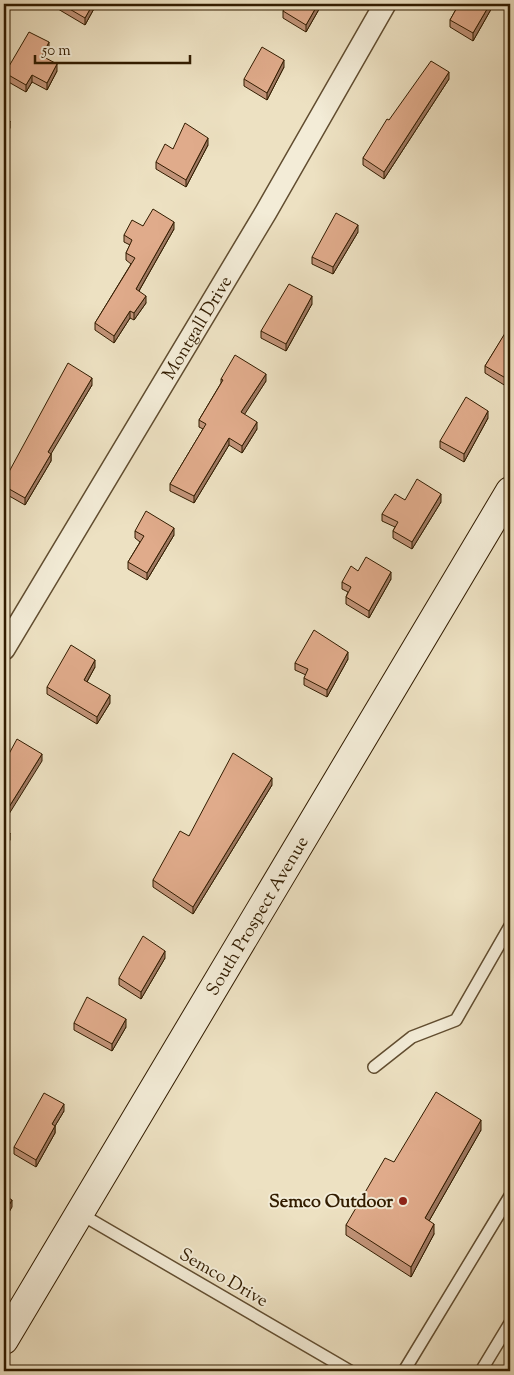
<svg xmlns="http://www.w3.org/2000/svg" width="514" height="1375" font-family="'Sorts Mill Goudy',serif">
  <rect width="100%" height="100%" fill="#ede1c2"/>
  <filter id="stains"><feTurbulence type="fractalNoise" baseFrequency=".004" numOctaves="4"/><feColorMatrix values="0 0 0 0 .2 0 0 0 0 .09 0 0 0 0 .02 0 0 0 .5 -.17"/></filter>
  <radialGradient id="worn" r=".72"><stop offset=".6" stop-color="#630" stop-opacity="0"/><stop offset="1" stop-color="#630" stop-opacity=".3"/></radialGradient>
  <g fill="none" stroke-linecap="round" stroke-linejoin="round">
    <g stroke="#614d30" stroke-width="14">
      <g id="lane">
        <path d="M374 1067 412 1037 456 1020 510 926"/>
        <path d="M79 1213 350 1371"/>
        <path d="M404 1371 510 1196"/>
        <path d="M481 1371 510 1323"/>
      </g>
    </g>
    <g stroke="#614d30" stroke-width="24">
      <g id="street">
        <path id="s1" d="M4 649 266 212 385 4"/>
      </g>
    </g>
    <g stroke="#321c00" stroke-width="30">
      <g id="secondary">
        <path id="s2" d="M4 1340 510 491"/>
      </g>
    </g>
    <use href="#lane" stroke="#f3ecd7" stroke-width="11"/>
    <use href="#street" stroke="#f3ecd7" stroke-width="21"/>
    <use href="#secondary" stroke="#f3ecd7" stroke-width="28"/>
  </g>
  <g fill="#c19378" stroke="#321c00">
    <path d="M58 4H96V5L85 25 58 9Z"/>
    <path d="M287 4H322L306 32 283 18V11Z"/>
    <path d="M459 4H494L473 41 450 27V20Z"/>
    <path d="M49 50 45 58 57 71 47 90 32 82 26 92 5 80V73Z"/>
    <path d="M284 67 267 100 244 86V79Z"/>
    <path d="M449 79 384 179 363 165V158L389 120Z"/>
    <path d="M208 145 186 187 156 169V162L173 149Z"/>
    <path d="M143 226 174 229 139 291 146 303 134 320 130 318 114 343 95 330V323L131 264 126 260V253L130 245 124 242V235Z"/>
    <path d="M358 232 333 274 312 264V257Z"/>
    <path d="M312 304 286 351 261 338V331Z"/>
    <path d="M510 326V385L509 388 485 373V366Z"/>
    <path d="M221 379 266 381 244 414 257 429 242 453 229 445 194 503 170 491V484L203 429 199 427V420L221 383Z"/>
    <path d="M92 385 51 453V461L25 505 4 493V481Z"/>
    <path d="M488 418 464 462 440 448V441Z"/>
    <path d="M405 500 441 502 412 549 393 538V531L395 527 382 521V514Z"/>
    <path d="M135 531 174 535 147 580 128 569V562L140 542 135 538Z"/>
    <path d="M358 571 391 579 369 618 346 604V597L348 592 342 589V582Z"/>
    <path d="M348 659 327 697 304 685V678L306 675 295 670V663Z"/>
    <path d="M95 667 87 682 110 703 97 724 47 694V687Z"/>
    <path d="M272 785 193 914 153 887V880L189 836Z"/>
    <path d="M165 958 141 999 119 985V978Z"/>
    <path d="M74 1023 126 1027 112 1051 74 1030Z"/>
    <path d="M64 1111 55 1126V1133L36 1167 14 1154V1147Z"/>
    <path d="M481 1130 429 1221 434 1234 411 1277 346 1235V1225L394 1162Z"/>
  </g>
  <g fill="#9d7861" stroke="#321c00">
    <path d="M93 4H96V5L85 25V18Z"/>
    <path d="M318 4H322L306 32V25Z"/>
    <path d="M490 4H494L473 41V33Z"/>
    <path d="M49 42V50L42 63V56Z"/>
    <path d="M284 60V67L267 100V93Z"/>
    <path d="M57 64V71L47 90V83Z"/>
    <path d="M449 72V79L384 179V172Z"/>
    <path d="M32 75V82L26 92V85Z"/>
    <path d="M10 121V128L4 139V132Z"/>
    <path d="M208 138V145L186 187V180Z"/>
    <path d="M174 222V229L136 296V289Z"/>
    <path d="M358 225V232L333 274V267Z"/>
    <path d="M146 296V303L134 320V313Z"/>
    <path d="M312 296V304L286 351V344Z"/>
    <path d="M130 311V318L114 343V336Z"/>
    <path d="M266 374V381L241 420V412Z"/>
    <path d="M92 378V385L48 459V452Z"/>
    <path d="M510 378V385L509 388V380Z"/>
    <path d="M488 411V418L464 462V454Z"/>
    <path d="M257 422V429L242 453V446Z"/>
    <path d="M229 438V445L194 503V496Z"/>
    <path d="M51 454V461L25 505V498Z"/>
    <path d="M441 494V502L412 549V542Z"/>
    <path d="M174 528V535L147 580V573Z"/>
    <path d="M391 572V579L369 618V611Z"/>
    <path d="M348 652V659L327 697V690Z"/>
    <path d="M95 660V667L84 687V680Z"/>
    <path d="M110 695V703L97 724V717Z"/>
    <path d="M42 754V761L4 822V815Z"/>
    <path d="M272 778V785L193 914V907Z"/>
    <path d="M10 833V840L4 850V843Z"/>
    <path d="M165 951V958L141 999V992Z"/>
    <path d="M126 1019V1027L112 1051V1044Z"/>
    <path d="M64 1104V1111L52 1131V1124Z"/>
    <path d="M481 1120V1130L425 1228V1218Z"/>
    <path d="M55 1126V1133L36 1167V1160Z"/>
    <path d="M12 1200V1207L4 1221V1214Z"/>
    <path d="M434 1224V1234L411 1277V1267Z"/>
  </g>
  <g fill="#e0ab8b" stroke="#321c00">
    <path d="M61 4H93L85 18Z"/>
    <path d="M287 4H318L306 25 283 11Z"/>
    <path d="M459 4H490L473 33 450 20Z"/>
    <path d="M29 32 49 42 42 56 57 64 47 83 32 75 26 85 5 73Z"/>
    <path d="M262 47 284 60 267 93 244 79Z"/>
    <path d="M431 61 449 72 384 172 363 158 387 119 389 120Z"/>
    <path d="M4 117 10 121 4 132Z"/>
    <path d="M185 123 208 138 186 180 156 162 165 144 173 149Z"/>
    <path d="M153 209 174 222 136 289 146 296 134 313 130 311 114 336 95 323 135 258 126 253 132 240 124 235 132 220 143 226Z"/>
    <path d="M336 213 358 225 333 267 312 257Z"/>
    <path d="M289 284 312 296 286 344 261 331Z"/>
    <path d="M510 325V378L509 380 485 366Z"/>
    <path d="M235 355 266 374 241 412 257 422 242 446 229 438 194 496 170 484 206 424 199 420 223 380 221 379Z"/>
    <path d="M68 363 92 378 48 452 51 454 25 498 4 486V481Z"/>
    <path d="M466 397 488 411 464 454 440 441Z"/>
    <path d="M417 479 441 494 412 542 393 531 398 522 382 514 395 494 405 500Z"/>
    <path d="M146 511 174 528 147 573 128 562 144 536 135 531Z"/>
    <path d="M366 557 391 572 369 611 346 597 351 587 342 582 351 566 358 571Z"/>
    <path d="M314 630 348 652 327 690 304 678 308 669 295 663Z"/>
    <path d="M71 645 95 660 84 680 110 695 97 717 47 687Z"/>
    <path d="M17 739 42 754 4 815V763Z"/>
    <path d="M233 753 272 778 193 907 153 880 180 831 189 836Z"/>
    <path d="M4 829 10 833 4 843Z"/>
    <path d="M143 936 165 951 141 992 119 978Z"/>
    <path d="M87 997 126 1019 112 1044 74 1023Z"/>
    <path d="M436 1092 481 1120 425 1218 434 1224 411 1267 346 1225 385 1158 394 1162Z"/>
    <path d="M44 1093 64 1104 52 1124 55 1126 36 1160 14 1147Z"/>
    <path d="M4 1195 12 1200 4 1214Z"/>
  </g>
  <circle fill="#8f2418" stroke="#f3ecd7" stroke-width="2" cx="403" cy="1201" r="5"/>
  <g text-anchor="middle" stroke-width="4" stroke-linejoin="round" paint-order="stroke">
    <g font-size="18" fill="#321c00" stroke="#f3ecd7">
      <text dy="6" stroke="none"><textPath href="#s1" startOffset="375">Montgall Drive</textPath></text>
      <text dy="6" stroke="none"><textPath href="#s2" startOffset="494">South Prospect Avenue</textPath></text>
      <text transform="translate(224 1277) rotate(30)" y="6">Semco Drive</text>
    </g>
    <g font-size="18" font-weight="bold" fill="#321c00" stroke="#f3ecd7" text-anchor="end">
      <text x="393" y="1207">Semco Outdoor</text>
    </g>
  </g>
  <rect width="514" height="1375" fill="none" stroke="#ede1c2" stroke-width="20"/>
  <rect x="5" y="5" width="504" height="1365" fill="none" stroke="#321c00" stroke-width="2.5"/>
  <rect x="10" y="10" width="494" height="1355" fill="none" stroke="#321c00"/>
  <path d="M35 55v8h155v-8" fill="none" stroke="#321c00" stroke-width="2.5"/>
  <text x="42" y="55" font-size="15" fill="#321c00" stroke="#f3ecd7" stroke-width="4" paint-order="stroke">50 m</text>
  <rect width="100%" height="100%" filter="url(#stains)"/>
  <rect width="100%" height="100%" fill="url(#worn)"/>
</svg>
